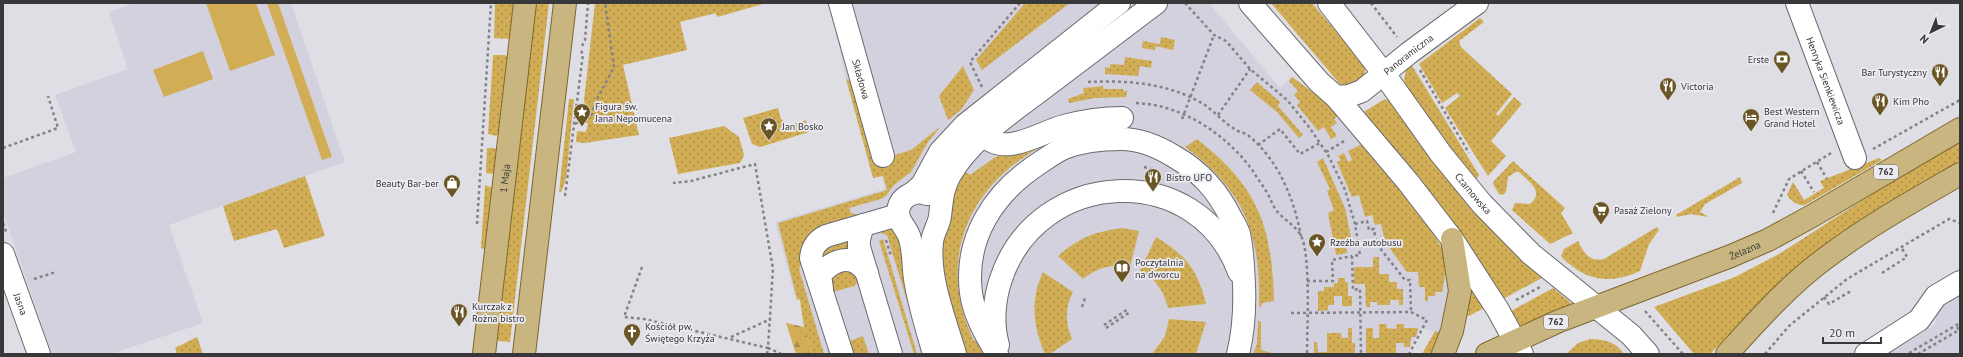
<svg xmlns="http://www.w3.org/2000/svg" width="1963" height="357" font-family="'PT Sans',sans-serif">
  <defs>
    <pattern id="green-dots" width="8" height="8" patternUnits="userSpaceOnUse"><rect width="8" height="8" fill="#d1ae56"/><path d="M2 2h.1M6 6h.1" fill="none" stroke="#ab8e48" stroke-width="1.8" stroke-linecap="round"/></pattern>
    <pattern id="forest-firs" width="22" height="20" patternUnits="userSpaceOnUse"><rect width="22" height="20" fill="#d1ae56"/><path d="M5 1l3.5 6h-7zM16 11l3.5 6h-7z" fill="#ab8e48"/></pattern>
  </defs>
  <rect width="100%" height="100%" fill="#dfdee4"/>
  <g fill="#d3d1de">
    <path d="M135 3H291L345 162 169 225 203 323 111 354H52L3 212V178L76 152 55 95 128 69 109 12Z"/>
    <path d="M829 3H1209L1280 88 1292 77 1330 105 1427 223 1435 235 1446 258 1451 283 1443 334 1421 328 1406 354H813L804 327 800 300H796L775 222 885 189 882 177 891 166 909 151 870 163 846 79Z"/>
    <path d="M1953 293 1960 297V354H1887L1935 325 1937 306Z"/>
  </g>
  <g fill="url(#green-dots)">
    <path d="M495 3H514L510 39 494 38Z"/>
    <path d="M536 3H549L510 342 499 341 496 339Z"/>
    <path d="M595 3H767L717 17 716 13 680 22 687 50 623 65 639 135 584 143 576 142 577 131 586 132 588 123 578 122 580 105 583 115 587 114 584 100Z"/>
    <path d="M1025 3H1070L982 70 976 60Z"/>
    <path d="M1271 3H1312L1364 65 1365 69 1364 79 1344 87 1339 83Z"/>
    <path d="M1480 18 1484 22 1459 41 1461 47 1512 94 1496 114 1498 116 1514 97 1522 104 1491 141 1506 156 1488 176 1445 108 1460 96 1457 93 1442 103 1419 64Z"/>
    <path d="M1161 37 1175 40 1173 50 1156 46 1155 50 1142 48 1143 41 1160 44Z"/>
    <path d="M493 55H505L508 58 499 133 496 136 488 134Z"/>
    <path d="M1125 57 1152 61 1151 68 1140 66 1138 76 1105 74V67L1110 68V64L1124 65Z"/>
    <path d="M1411 64 1479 175 1476 181 1409 91 1404 80 1406 70Z"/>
    <path d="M963 66 974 90 961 110 948 120 939 96Z"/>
    <path d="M1292 77 1330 105 1339 115 1334 119 1337 123 1331 127 1337 136 1331 139 1324 127 1318 131 1297 105 1300 102 1294 95 1298 91 1289 81Z"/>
    <path d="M846 79 858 85 879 160 911 150 941 126 928 142 911 172 894 185 886 196 881 199 849 208 851 213 859 215 803 260 799 269 824 354H813L804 327 800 300 797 299 778 223 887 190 883 176 873 178Z"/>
    <path d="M1257 82 1280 102 1278 106 1303 135 1299 138 1277 112 1250 90Z"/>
    <path d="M1103 86V89H1123V91H1127L1126 97 1095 98 1069 103 1068 99 1084 93 1083 88Z"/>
    <path d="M569 99H574L566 179 561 192H559Z"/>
    <path d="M1385 99 1391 101C1438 167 1481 224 1542 278L1503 299C1462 233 1415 174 1365 114V111Z"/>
    <path d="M778 108 781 119 789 126 806 120 809 132 760 147 752 144 743 118Z"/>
    <path d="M724 126 739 137 744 155 740 163 678 174 669 138Z"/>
    <path d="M1197 139C1258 187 1272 225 1274 301L1262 303 1261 307 1259 306C1261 234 1244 190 1185 147Z"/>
    <path d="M1960 141V161L1871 213 1811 255 1710 354H1694L1654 307 1735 277 1779 254 1897 178Z"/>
    <path d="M1050 142C970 181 934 258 974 341L977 340 985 354H963L948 304 939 255 948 201 962 169 970 175 994 158 1010 150Z"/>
    <path d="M1362 144C1384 170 1439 228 1445 259 1447 270 1444 281 1442 292H1435V296H1428V301H1425V287H1419L1418 272H1407L1385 242 1381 224 1375 225 1372 215 1365 217 1359 195 1352 197 1337 162 1341 160 1338 156 1344 153 1348 162 1352 160 1348 151Z"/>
    <path d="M487 148H495L497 152 495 171 492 174 486 173Z"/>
    <path d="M1323 158 1345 208 1353 247 1346 248 1347 253 1336 255 1328 213 1334 210 1327 191 1330 189 1317 162Z"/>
    <path d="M1879 158 1882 160 1805 205C1797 206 1791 201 1787 195L1793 182 1804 200 1824 188 1820 181Z"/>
    <path d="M1513 161 1565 208 1561 213 1573 233 1550 244 1512 210 1515 203 1530 204C1545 191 1529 182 1519 172H1516L1508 177 1506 192 1503 195 1499 194 1493 184 1494 181Z"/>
    <path d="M305 176 325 236 284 248 277 229 234 241 223 206Z"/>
    <path d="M1740 177 1742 183 1705 204 1700 212 1709 217 1691 214 1677 217 1676 215Z"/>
    <path d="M485 185 493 188 486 247 484 249 481 248Z"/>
    <path d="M1657 227 1659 230 1649 244 1640 271C1616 282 1594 283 1572 266 1568 263 1564 260 1561 256L1564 249 1578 241C1584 253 1589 262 1604 259Z"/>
    <path d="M879 228H891L898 233 923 354 887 235 881 233Z"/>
    <path d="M1122 228 1139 231 1130 267C1112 263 1096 268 1083 279L1058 256C1080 237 1094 232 1122 228Z"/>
    <path d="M848 236 849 250 822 260 819 251Z"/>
    <path d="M1156 237C1186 255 1198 270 1206 304L1168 308C1164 292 1156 278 1140 271Z"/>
    <path d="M883 239 917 354H914L879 241Z"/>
    <path d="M1373 257H1379V274H1389V282H1397V289H1403V305H1399V300H1390V305H1377V302H1370V307H1366L1365 284H1354V267H1373Z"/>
    <path d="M842 269 854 271 859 281 854 286 833 292 830 277Z"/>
    <path d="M1043 272 1073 292C1065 307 1065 323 1072 339L1050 354H1045C1033 326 1030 300 1043 272Z"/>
    <path d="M1338 278H1345V282L1348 283V296H1352V306H1342V296H1334V305H1328V310L1318 311V291H1324V287H1334V283H1338Z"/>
    <path d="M1469 284 1484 308 1469 316H1464Z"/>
    <path d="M1553 288 1570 302 1571 304 1520 326 1511 311Z"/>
    <path d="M1169 319 1206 322 1196 354H1152L1165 336Z"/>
    <path d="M1258 321 1261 322V350L1276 354H1253L1257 344Z"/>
    <path d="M1379 324H1386L1387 328 1396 329 1397 324H1404V328H1418L1416 337H1411L1410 347H1404V343H1396V354H1366V328H1373V338H1379Z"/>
    <path d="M1348 328H1352V343H1355V354H1314V342H1317L1318 352H1327V333H1341L1342 338H1348Z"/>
    <path d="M1435 331 1443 334 1433 354H1422Z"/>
    <path d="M863 336 869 354H848L846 348 850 341Z"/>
    <path d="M197 337 203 354H177L175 348Z"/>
    <path d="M1590 339C1604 339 1616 342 1624 354H1566L1578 343Z"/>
  </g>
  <path fill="url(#forest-firs)" d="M786 323 804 327 813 354H796Z"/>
  <g fill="#d1ae56">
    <path d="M206 3H256L275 55 230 71Z"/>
    <path d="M267 3H278L332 157 322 160Z"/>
    <path d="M203 51 213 79 164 97 153 70Z"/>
  </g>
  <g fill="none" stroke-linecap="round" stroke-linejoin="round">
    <g stroke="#6b6a6f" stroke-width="24">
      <g id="minor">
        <path id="s1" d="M840 3 883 156"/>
        <path d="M1250 3 1319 82 1336 97 1408 182 1452 239 1498 310 1522 354"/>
        <path id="s2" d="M1329 3 1384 74 1441 154 1482 204 1531 254 1631 335 1648 354"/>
        <path id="s3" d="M1797 3 1855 158"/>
        <path id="s4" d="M1336 97 1349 96 1362 91 1409 53 1477 3"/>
        <path d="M984 135C1004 158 1041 132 1064 126 1083 121 1103 118 1122 118"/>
        <path d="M913 193 922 185 940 152 965 125 1119 3"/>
        <path d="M927 194C915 189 899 197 898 212 898 223 908 229 910 239 914 252 913 266 915 279 919 305 927 329 934 354"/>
        <path d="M863 225 859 239V247L891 354"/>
        <path id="s5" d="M3 254 39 354"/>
        <path d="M822 289 820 275C834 258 854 253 867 273"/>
        <path d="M998 345C992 324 994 299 1001 279 1038 167 1198 159 1239 272"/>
        <path d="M842 354 811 258C812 247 816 241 826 236L898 215"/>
        <path d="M955 354C945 319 928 279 932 242 933 232 939 225 940 216 942 201 942 189 950 175 971 138 1011 113 1045 87 1082 59 1119 31 1156 3"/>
        <path d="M997 354C986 335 974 315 971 293 964 238 994 193 1038 164 1047 158 1055 152 1064 148 1082 141 1102 139 1121 139 1140 139 1159 147 1175 157 1201 172 1218 191 1231 218 1234 223 1237 228 1239 234 1243 251 1243 268 1244 285 1245 310 1244 330 1238 354"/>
        <path d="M1866 354 1919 320 1936 296 1960 282"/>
      </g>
    </g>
    <g stroke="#7e682f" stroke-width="24">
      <g id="major">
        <path id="s6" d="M484 354 525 3"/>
        <path d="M524 354 565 3"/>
        <path d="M1443 354 1452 331 1460 291 1452 239"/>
        <path id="s7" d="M1487 354 1559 321 1731 256 1768 240 1812 216 1960 129"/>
        <path d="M1727 354C1757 321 1787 287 1823 260 1866 227 1913 201 1960 174"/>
      </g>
    </g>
    <g stroke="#838286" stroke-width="2.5" stroke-dasharray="3 3" stroke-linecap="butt">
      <path d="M1185 3 1214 35 1226 41 1250 69 1287 100 1309 127 1328 155 1345 190 1355 224 1360 255 1352 256 1353 290 1360 289 1361 354"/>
      <path d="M1371 3 1397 37"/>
      <path d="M582 46 585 40 588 3"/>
      <path d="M1420 70 1469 153"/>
      <path d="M1088 82C1127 80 1170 83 1205 105 1216 113 1226 125 1238 131 1242 133 1246 133 1249 136 1279 161 1294 199 1301 236"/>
      <path d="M982 87 970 62 1020 3"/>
      <path d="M1136 103C1183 105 1226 134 1253 171 1257 178 1262 184 1266 191 1270 197 1272 204 1276 210 1283 219 1296 226 1301 236 1311 254 1307 330 1307 354"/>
      <path d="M1218 115 1250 69"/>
      <path d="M1182 119 1214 35"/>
      <path d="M575 124 591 116 596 101 614 67 605 3"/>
      <path d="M1258 145 1280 129 1300 154 1320 143"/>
      <path d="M3 148 58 128 48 96"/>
      <path d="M1873 149 1960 100"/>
      <path d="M1326 152 1346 140"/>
      <path d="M1817 162 1827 179"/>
      <path d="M1144 167 1151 169"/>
      <path d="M1801 171 1814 192"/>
      <path d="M565 196 583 54 581 51"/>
      <path d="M1773 213 1789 179 1831 153"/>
      <path d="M3 223 7 234"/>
      <path d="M477 224 491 3"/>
      <path d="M1355 224 1367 221 1369 230 1374 229 1376 243 1405 280H1410L1411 312"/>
      <path d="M886 240 891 256"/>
      <path d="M642 267 624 317 644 319 768 348 773 269 755 164 691 181 673 183"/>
      <path d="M1882 273 1907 257 1901 247"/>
      <path d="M34 279 56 272"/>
      <path d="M1307 281H1333L1332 260 1352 256"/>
      <path d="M1824 297 1829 304 1851 291"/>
      <path d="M1516 300 1540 287"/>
      <path d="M1082 307 1085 298"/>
      <path d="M1645 311 1683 354"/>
      <path d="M1291 313 1411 312 1427 320 1409 354"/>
      <path d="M1104 325 1128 309"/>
      <path d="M1106 328 1130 312"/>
      <path d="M731 337 771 319"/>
      <path d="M1909 353 1960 323"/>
      <path d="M767 354 768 348 781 354"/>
      <path d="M1765 354 1789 326 1847 279 1949 219 1960 223"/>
      <path d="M1918 354 1959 330 1956 325"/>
    </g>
    <use href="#minor" stroke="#fff" stroke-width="22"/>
    <use href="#major" stroke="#c8b57f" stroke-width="22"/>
  </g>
  <defs>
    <g id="bank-pin" transform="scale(0.9)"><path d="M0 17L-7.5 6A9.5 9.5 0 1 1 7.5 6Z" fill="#6a5625" stroke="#ecebf1"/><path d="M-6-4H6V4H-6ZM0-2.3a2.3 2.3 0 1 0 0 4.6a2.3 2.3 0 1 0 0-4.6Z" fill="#fff"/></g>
    <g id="restaurant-pin" transform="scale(0.9)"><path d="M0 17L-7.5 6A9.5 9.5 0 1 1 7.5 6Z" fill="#6a5625" stroke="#ecebf1"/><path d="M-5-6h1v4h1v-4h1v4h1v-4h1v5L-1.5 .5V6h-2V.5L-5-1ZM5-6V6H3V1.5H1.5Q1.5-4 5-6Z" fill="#fff"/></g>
    <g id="sight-pin" transform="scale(0.9)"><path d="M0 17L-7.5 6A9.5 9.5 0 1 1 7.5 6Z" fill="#6a5625" stroke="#ecebf1"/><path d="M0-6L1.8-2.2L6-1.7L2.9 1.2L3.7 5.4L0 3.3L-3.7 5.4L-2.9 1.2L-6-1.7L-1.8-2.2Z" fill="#fff"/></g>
    <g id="hotel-pin" transform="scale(0.9)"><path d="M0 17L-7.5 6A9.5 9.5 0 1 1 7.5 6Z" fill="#6a5625" stroke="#ecebf1"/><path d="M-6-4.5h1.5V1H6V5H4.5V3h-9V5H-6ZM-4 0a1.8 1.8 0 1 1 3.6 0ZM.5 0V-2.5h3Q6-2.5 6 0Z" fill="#fff"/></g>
    <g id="shop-pin" transform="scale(0.9)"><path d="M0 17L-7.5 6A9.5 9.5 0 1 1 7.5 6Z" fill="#6a5625" stroke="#ecebf1"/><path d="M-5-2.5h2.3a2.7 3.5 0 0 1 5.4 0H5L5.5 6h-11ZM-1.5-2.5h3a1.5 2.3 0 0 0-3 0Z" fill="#fff"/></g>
    <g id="supermarket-pin" transform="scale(0.9)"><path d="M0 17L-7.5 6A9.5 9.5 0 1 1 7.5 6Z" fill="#6a5625" stroke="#ecebf1"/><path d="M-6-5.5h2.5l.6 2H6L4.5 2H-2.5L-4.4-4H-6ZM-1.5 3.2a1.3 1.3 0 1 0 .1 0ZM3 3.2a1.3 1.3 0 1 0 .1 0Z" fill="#fff"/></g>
    <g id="library-pin" transform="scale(0.9)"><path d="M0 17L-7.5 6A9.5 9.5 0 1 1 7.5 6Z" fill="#6a5625" stroke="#ecebf1"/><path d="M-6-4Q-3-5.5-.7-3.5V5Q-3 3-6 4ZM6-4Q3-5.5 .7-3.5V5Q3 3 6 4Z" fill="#fff"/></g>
    <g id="church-pin" transform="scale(0.9)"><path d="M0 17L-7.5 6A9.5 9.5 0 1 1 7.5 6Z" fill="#6a5625" stroke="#ecebf1"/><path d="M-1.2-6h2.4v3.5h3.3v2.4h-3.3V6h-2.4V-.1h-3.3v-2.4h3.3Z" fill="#fff"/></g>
  </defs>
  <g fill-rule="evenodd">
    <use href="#bank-pin" x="1782" y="59"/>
    <use href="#restaurant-pin" x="1940" y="72"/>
    <use href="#restaurant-pin" x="1668" y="86"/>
    <use href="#restaurant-pin" x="1880" y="101"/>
    <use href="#sight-pin" x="582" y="112"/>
    <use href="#hotel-pin" x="1751" y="117"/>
    <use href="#sight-pin" x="769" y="126"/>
    <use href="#restaurant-pin" x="1153" y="177"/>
    <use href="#shop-pin" x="452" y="183"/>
    <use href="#supermarket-pin" x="1601" y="210"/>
    <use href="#sight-pin" x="1317" y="242"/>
    <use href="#library-pin" x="1122" y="268"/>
    <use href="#restaurant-pin" x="459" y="312"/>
    <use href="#church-pin" x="632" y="332"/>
  </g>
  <g text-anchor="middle" stroke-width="3.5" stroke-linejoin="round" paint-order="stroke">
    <g fill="#ecebf1" stroke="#6e6d70" stroke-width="1">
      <rect x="1874" y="165" width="24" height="14" rx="3"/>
      <rect x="1544" y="315" width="24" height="14" rx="3"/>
    </g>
    <g font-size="9" font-weight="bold" fill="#383739">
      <text x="1886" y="175">762</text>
      <text x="1556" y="325">762</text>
    </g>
    <g font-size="10" fill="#383739" stroke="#ecebf1">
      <text dy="4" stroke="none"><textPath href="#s4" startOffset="86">Panoramiczna</textPath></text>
      <text dy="4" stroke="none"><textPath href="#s1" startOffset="79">Składowa</textPath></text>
      <text dy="4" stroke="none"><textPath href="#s3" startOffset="83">Henryka Sienkiewicza</textPath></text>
      <text dy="4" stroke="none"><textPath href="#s6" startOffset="177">1 Maja</textPath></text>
      <text dy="4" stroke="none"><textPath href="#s2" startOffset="239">Czarnowska</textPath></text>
      <text dy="4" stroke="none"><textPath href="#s7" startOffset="278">Żelazna</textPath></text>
      <text dy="4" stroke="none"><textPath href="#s5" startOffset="53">Jasna</textPath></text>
    </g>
    <g font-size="10" fill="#383739" stroke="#ecebf1" text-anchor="start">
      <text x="1769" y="63" text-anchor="end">Erste</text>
      <text x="1927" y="76" text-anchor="end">Bar Turystyczny</text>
      <text x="1681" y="90">Victoria</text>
      <text x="1893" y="105">Kim Pho</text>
      <text x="595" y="110">Figura św.<tspan x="595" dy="12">Jana Nepomucena</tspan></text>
      <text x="1764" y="115">Best Western<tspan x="1764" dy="12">Grand Hotel</tspan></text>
      <text x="782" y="130">Jan Bosko</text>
      <text x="1166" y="181">Bistro UFO</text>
      <text x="439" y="187" text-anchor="end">Beauty Bar-ber</text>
      <text x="1614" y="214">Pasaż Zielony</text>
      <text x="1330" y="246">Rzeźba autobusu</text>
      <text x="1135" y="266">Poczytalnia<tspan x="1135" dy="12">na dworcu</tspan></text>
      <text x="472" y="310">Kurczak z<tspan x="472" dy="12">Rożna bistro</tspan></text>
      <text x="645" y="330">Kościół pw.<tspan x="645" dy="12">Świętego Krzyża</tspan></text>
    </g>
  </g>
  <rect width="1963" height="357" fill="none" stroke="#383739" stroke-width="8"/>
  <g transform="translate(1931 32) rotate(223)" stroke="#ecebf1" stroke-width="3" paint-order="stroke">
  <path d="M0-3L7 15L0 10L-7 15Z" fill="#383739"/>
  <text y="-6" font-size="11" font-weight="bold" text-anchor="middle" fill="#383739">N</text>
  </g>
  <path d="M1823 337v6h58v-6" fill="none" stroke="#383739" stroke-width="2"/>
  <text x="1829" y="337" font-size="12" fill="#383739" stroke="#ecebf1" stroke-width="3" paint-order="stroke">20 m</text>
</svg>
